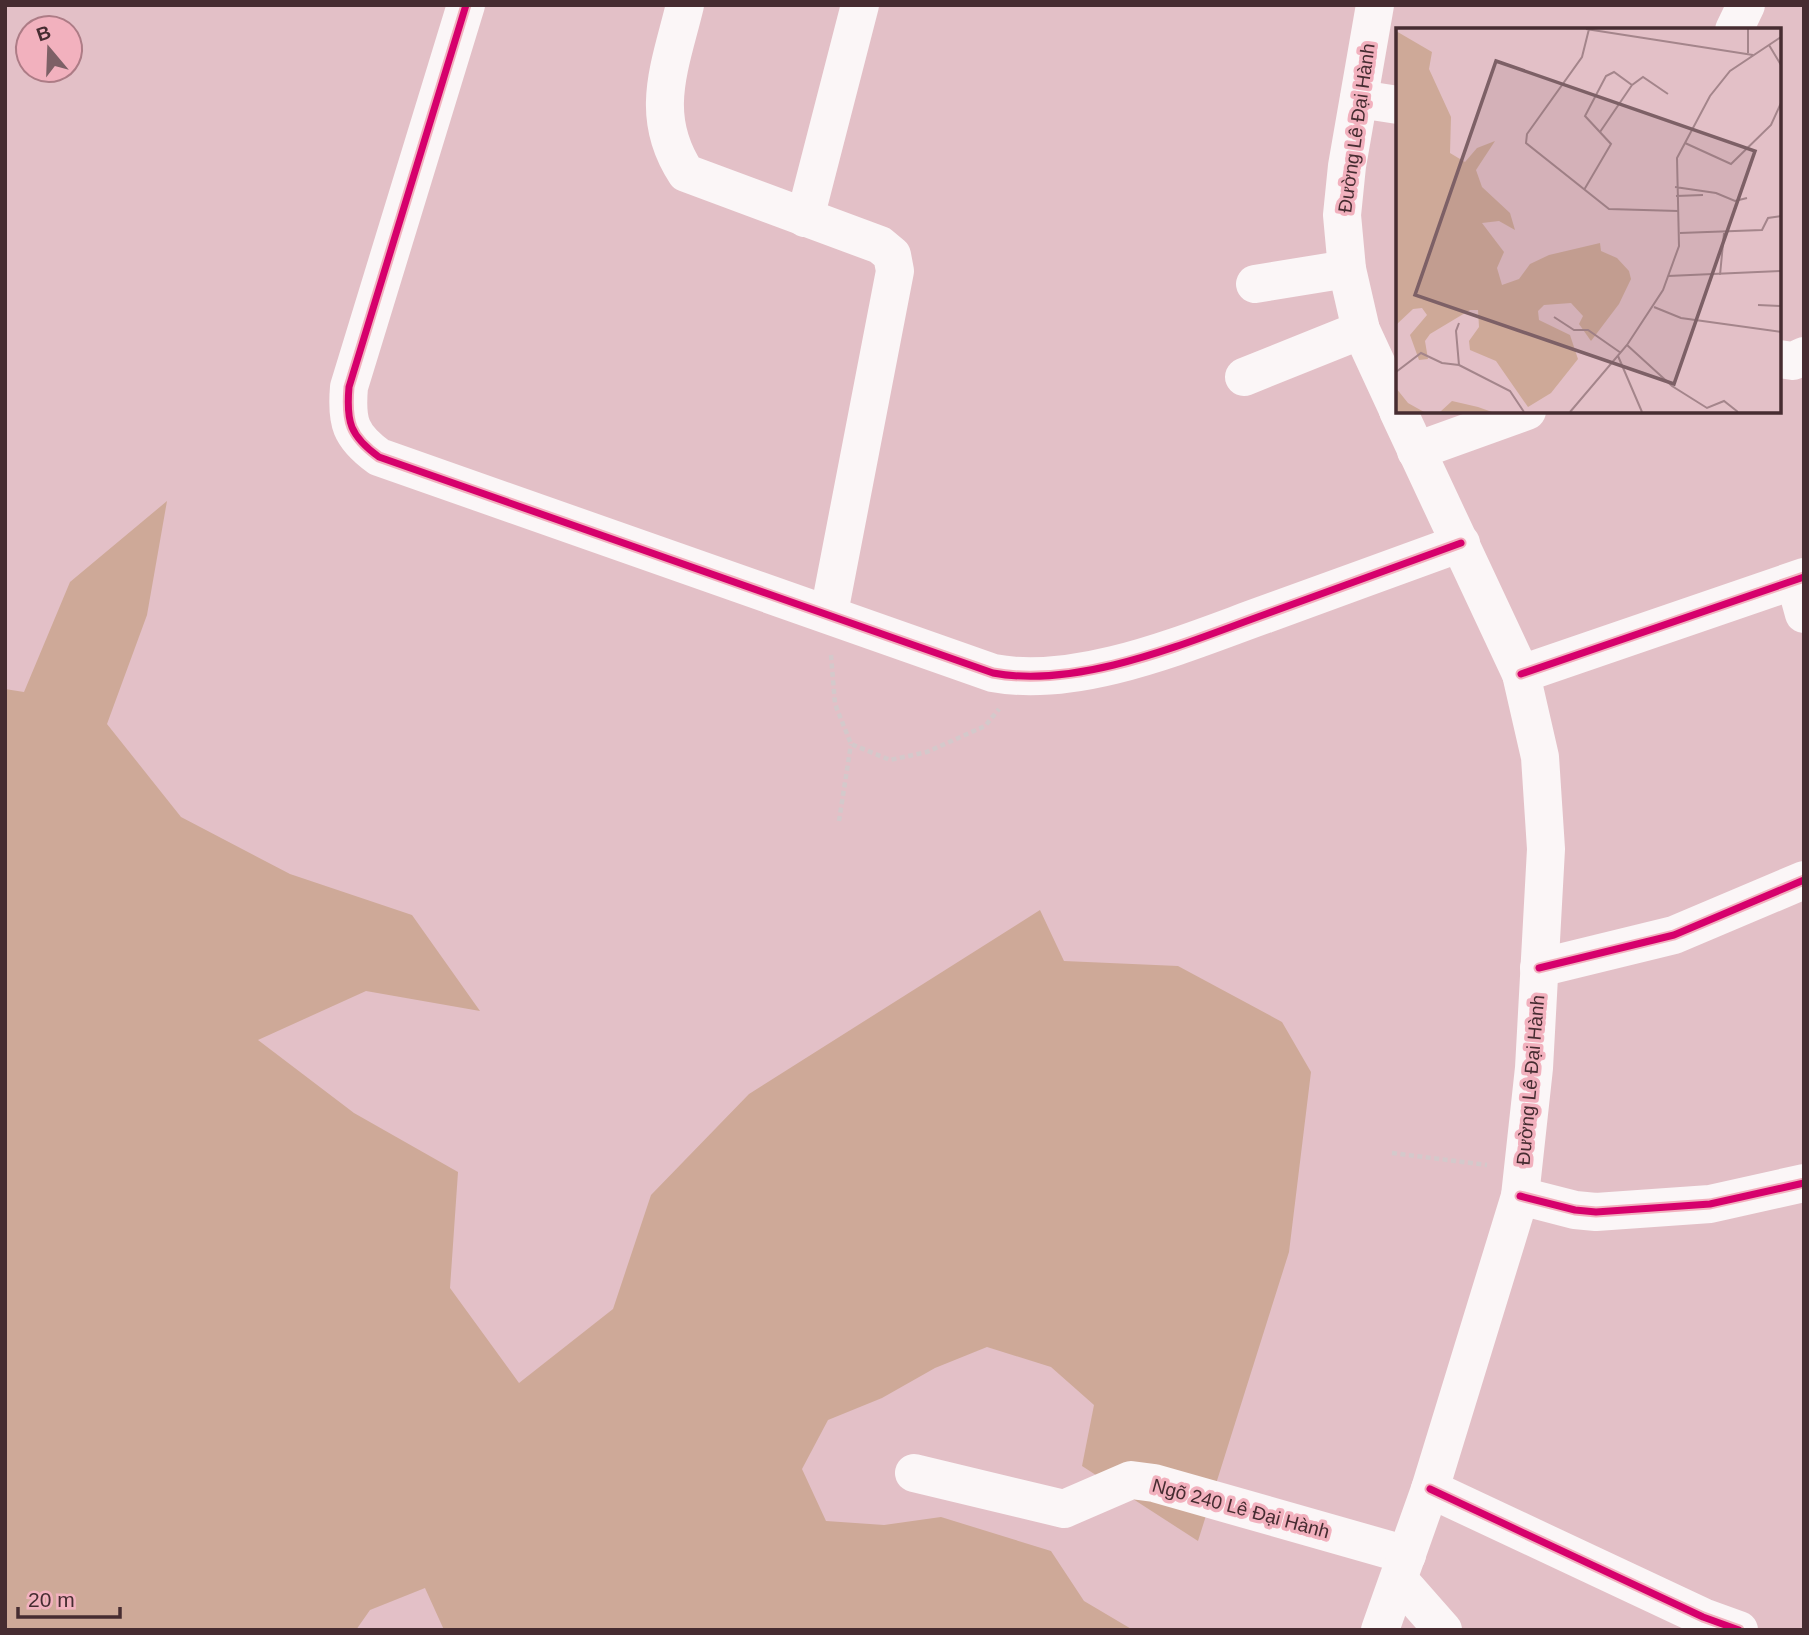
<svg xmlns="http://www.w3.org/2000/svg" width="1809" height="1635" font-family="Arial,sans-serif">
  <rect width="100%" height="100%" fill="#e3c0c7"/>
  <path fill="#cea998" d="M167 501 147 615 107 724 181 817 290 874 412 915 480 1011 366 991 258 1040 354 1113 458 1172 450 1288 519 1383 613 1309 651 1195 749 1094 1040 910 1064 961 1178 966 1282 1022 1311 1072 1289 1252 1198 1541 1082 1466 1094 1405 1051 1367 987 1347 935 1368 882 1398 828 1420 802 1469 826 1521 884 1525 941 1517 1051 1551 1084 1601 1133 1630H444L425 1588 370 1610 356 1630H5V689L24 692 70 582Z"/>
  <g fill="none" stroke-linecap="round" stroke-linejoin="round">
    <g stroke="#d4c9cb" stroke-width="4.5" stroke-dasharray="5 3.5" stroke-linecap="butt">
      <path d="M831 655 835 704 851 744 890 760 927 752 985 726 999 709"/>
      <path d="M839 821 851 744"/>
      <path d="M1392 1153 1487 1165"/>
    </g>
    <g stroke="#fbf6f7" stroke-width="38">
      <path d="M466 5 349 387C346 422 350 436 379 457L993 673C1079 689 1185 643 1266 614 1331 590 1396 567 1461 543"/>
      <path d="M685 5C670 67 648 115 686 173L880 245 892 255 895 271 829 613"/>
      <path d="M1734 30 1746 5"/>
      <path d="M1359 99 1398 105"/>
      <path d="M805 218 860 5"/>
      <path d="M1255 284 1347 269"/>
      <path d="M1779 359 1793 361 1804 356"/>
      <path d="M1244 377 1361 330"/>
      <path d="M1416 451 1527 411"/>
      <path d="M1795 581 1804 614"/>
      <path d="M1521 674 1804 577"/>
      <path d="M1539 968 1674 935 1804 880"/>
      <path d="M1520 1196 1575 1210 1596 1212 1710 1204 1804 1183"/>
      <path d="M914 1473 1064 1509 1131 1480 1154 1483 1407 1555"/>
      <path d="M1430 1489 1703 1617 1739 1630"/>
      <path d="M1399 1580 1443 1630"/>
    </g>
    <g stroke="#fbf6f7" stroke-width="38">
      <path d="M1375 5 1347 166 1342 215 1347 269 1361 330 1398 410"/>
      <path d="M1380 1630 1430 1489 1520 1196 1534 1068 1546 849 1540 757 1521 674 1398 411"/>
    </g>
    <g stroke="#f2b1be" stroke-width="11">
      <g id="cycleway">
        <path d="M466 5 349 387C346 422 350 436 379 457L993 673C1079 689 1185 643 1266 614 1331 590 1396 567 1461 543"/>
        <path d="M1521 674 1804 577"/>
        <path d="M1539 968 1674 935 1804 880"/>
        <path d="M1520 1196 1575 1210 1596 1212 1710 1204 1804 1183"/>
        <path d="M1430 1489 1703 1617 1739 1630"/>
      </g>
    </g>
    <use href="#cycleway" stroke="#d6006c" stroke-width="7"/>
  </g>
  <g text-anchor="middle" stroke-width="7" stroke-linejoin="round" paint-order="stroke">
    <g font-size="19" fill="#462c31" stroke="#f2b1be">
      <text transform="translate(1356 128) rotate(-82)" y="7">Đường Lê Đại Hành</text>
      <text transform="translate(1530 1080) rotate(-85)" y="7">Đường Lê Đại Hành</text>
      <text transform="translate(1241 1508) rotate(15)" y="7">Ngõ 240 Lê Đại Hành</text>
    </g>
  </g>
  <g transform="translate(1396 28)">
    <rect width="385" height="385" fill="#e3c0c7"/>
    <path d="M0 3 36 24 33 41 55 89 54 125 69 134 81 120 99 113 80 142 86 159 114 185 119 202 103 193 86 195 108 224 101 240 106 257 123 251 134 236 153 227 204 215 205 223 221 230 233 243 235 251 223 276 195 313 183 296 187 288 175 275 148 277 142 283 143 292 174 307 182 331 155 365 132 379 100 333 74 322 73 313 83 299 82 282H74L34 306 29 313 32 331 23 332 14 307 31 287 26 280 17 281 0 297ZM0 360 12 375 28 384H0ZM56 373 82 379 96 384H44Z" fill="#cea998"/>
    <path fill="none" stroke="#a4858b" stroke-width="2" d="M190 1 357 27M193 1 186 29 131 106 130 115 213 181 282 183M373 17 385 37M352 25V1M204 104 236 57M289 115 335 136 375 97 385 75M279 159 320 165 339 173 351 170M188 162 215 116 189 88 210 48 218 44 236 57 247 49 272 66M280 168 307 167M284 205 366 202 372 190 385 188M324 247 328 205M272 248 385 243M362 277 385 278M258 279 285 290 385 304M158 289 178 302H192L225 325M63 295 60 303 63 337 114 363 128 384M231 317 276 358 311 380 328 373 342 384M222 328 246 384M0 344 25 325 46 335 63 337M174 384 231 317 267 262 283 218 281 130 314 68 334 43 385 9"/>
    <path fill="#7d6066" fill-opacity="0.15" stroke="#7d6066" stroke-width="3.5" d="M100 33 359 123 278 356 19 267Z"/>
    <rect width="385" height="385" fill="none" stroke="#462c31" stroke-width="3.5"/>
  </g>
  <rect width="1809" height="1635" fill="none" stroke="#462c31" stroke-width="14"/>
  <g transform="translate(49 49) rotate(341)"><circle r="33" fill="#f2b1be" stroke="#ad7c86" stroke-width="2"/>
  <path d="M0-5L12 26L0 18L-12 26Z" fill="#7d6066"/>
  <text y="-10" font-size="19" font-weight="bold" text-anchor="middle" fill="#462c31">B</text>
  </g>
  <path d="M18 1607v10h102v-10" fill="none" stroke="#462c31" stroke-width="3.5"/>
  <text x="28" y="1607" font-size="21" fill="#462c31" stroke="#f2b1be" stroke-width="5" paint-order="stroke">20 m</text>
</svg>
